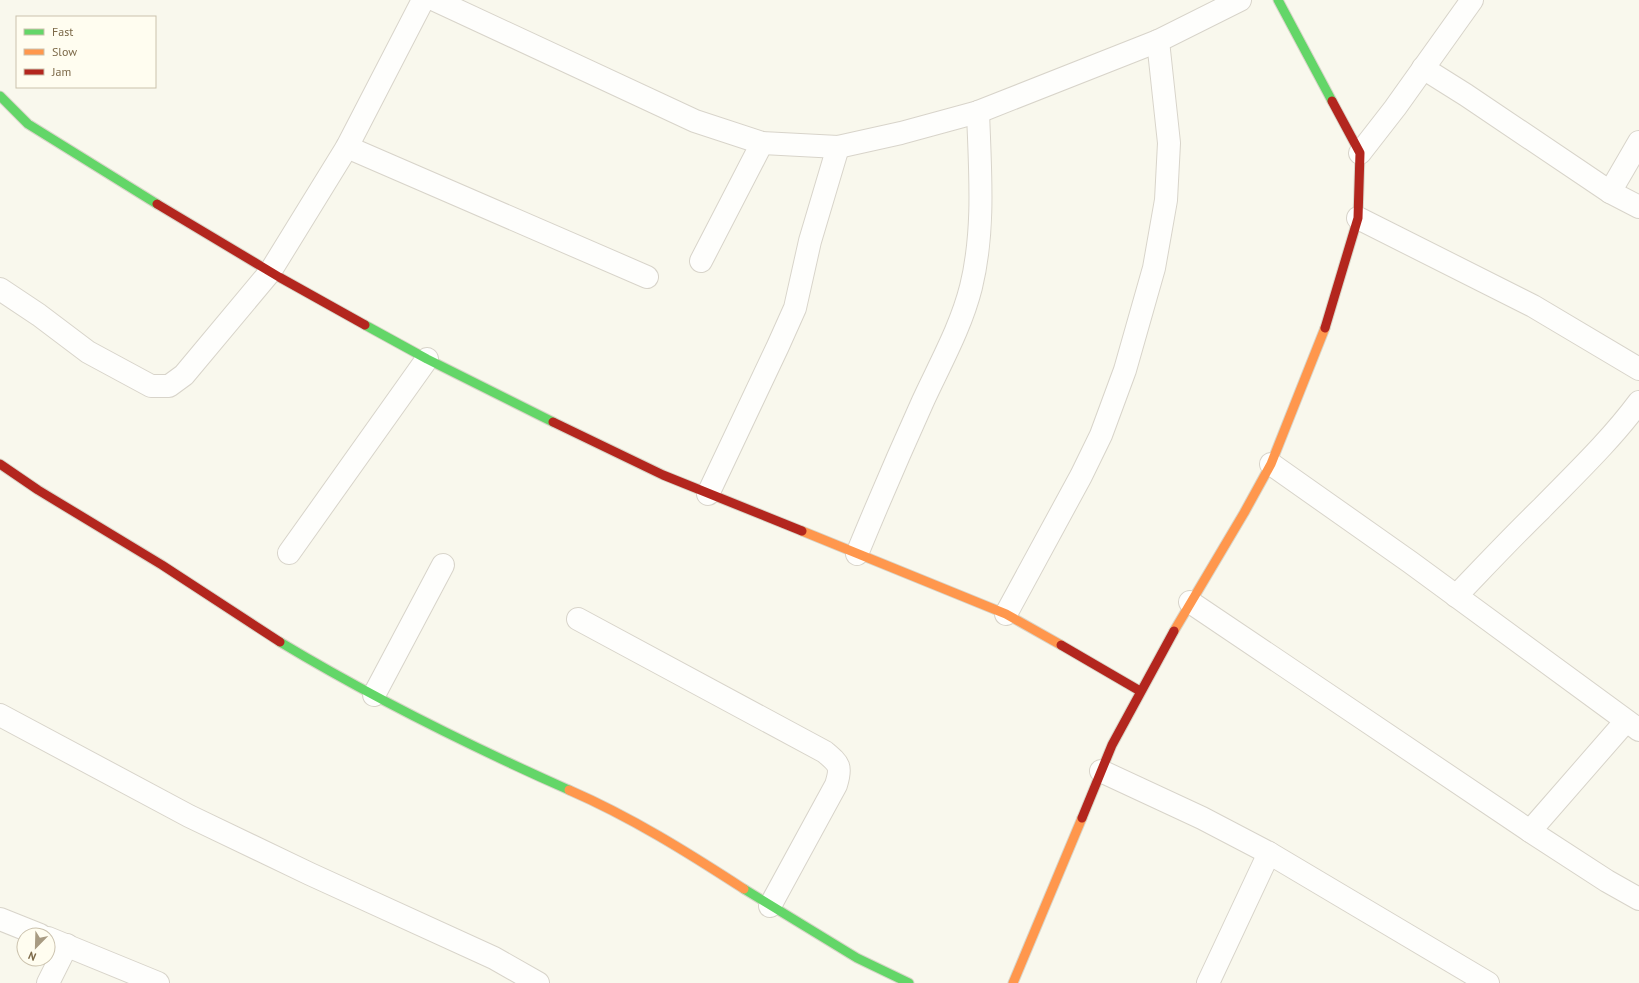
<svg xmlns="http://www.w3.org/2000/svg" width="1639" height="983" font-family="'PT Sans',sans-serif">
  <rect width="100%" height="100%" fill="#f9f8ed"/>
  <g fill="none" stroke-linecap="round" stroke-linejoin="round">
    <g stroke="#d8d4ca" stroke-width="24">
      <g id="street">
        <path d="M435 0 695 121 762 143 838 147 901 133 978 112 1158 41 1240 0"/>
        <path d="M1423 68 1466 95 1610 192 1639 207"/>
        <path d="M347 147 647 277"/>
        <path d="M1360 153 1395 108 1472 0"/>
        <path d="M1610 192 1639 142"/>
        <path d="M1358 218 1533 306 1639 369"/>
        <path d="M701 261 762 143"/>
        <path d="M0 289 39 315 88 352 151 386H169L184 375 270 272 347 147 423 0"/>
        <path d="M1271 464 1410 562 1639 730"/>
        <path d="M708 494 778 346 795 308 810 241 838 147"/>
        <path d="M289 553 427 359"/>
        <path d="M857 554C878 503 900 452 923 401 940 364 961 327 971 287 985 230 980 170 978 112"/>
        <path d="M1456 596C1484 567 1512 537 1541 509 1575 474 1610 441 1639 402"/>
        <path d="M1190 602 1530 831 1607 881 1639 899"/>
        <path d="M1006 614 1081 476 1101 435 1125 370 1154 268 1166 200 1169 143 1158 41"/>
        <path d="M578 619 825 752C839 764 842 766 836 785L770 906"/>
        <path d="M374 695 443 565"/>
        <path d="M0 715 189 816 310 874 494 958 538 983"/>
        <path d="M1101 771 1202 818 1269 853 1488 983"/>
        <path d="M1530 831 1626 721"/>
        <path d="M0 919 40 935"/>
        <path d="M48 938 158 983"/>
        <path d="M48 983 67 945"/>
        <path d="M1208 983 1269 853"/>
      </g>
    </g>
    <g stroke="#d9d5c9" stroke-width="11">
      <g id="fast">
        <path d="M1278 0 1332 101"/>
        <path d="M0 96 28 124 157 204"/>
        <path d="M365 325 427 359 553 422"/>
        <path d="M280 642C373 698 470 746 569 790"/>
        <path d="M744 889 857 958 909 983"/>
      </g>
    </g>
    <g stroke="#d9d5c9" stroke-width="11">
      <g id="slow">
        <path d="M802 531 1006 614 1061 645"/>
        <path d="M1174 631 1244 513 1271 464 1325 328"/>
        <path d="M569 790C631 817 687 852 744 889"/>
        <path d="M1013 983 1082 818"/>
      </g>
    </g>
    <g stroke="#d9d5c9" stroke-width="11">
      <g id="jam">
        <path d="M157 204 279 277 365 325"/>
        <path d="M1325 328 1358 218 1360 153 1332 101"/>
        <path d="M553 422 663 475 802 531"/>
        <path d="M0 464 38 490 162 565 280 642"/>
        <path d="M1061 645 1140 691"/>
        <path d="M1082 818 1112 745 1174 631"/>
      </g>
    </g>
    <use href="#street" stroke="#fefefc" stroke-width="22"/>
    <use href="#fast" stroke="#63d668" stroke-width="9"/>
    <use href="#slow" stroke="#ff974d" stroke-width="9"/>
    <use href="#jam" stroke="#b3261e" stroke-width="9"/>
  </g>
  <rect x="16" y="16" width="140" height="72" fill="#fffdf0" stroke="#cbc2ad"/>
  <rect x="24" y="29" width="20" height="6" fill="#63d668" stroke="#cbc2ad"/>
  <text x="52" y="36" font-size="12" fill="#7c6948">Fast</text>
  <rect x="24" y="49" width="20" height="6" fill="#ff974d" stroke="#cbc2ad"/>
  <text x="52" y="56" font-size="12" fill="#7c6948">Slow</text>
  <rect x="24" y="69" width="20" height="6" fill="#b3261e" stroke="#cbc2ad"/>
  <text x="52" y="76" font-size="12" fill="#7c6948">Jam</text>
  <g transform="translate(36 947) rotate(203)"><circle r="19" fill="#fffdf0" stroke="#cbc2ad"/>
  <path d="M0-3L7 15L0 10L-7 15Z" fill="#a89b82"/>
  <text y="-6" font-size="11" font-weight="bold" text-anchor="middle" fill="#7c6948">N</text>
  </g>
</svg>
